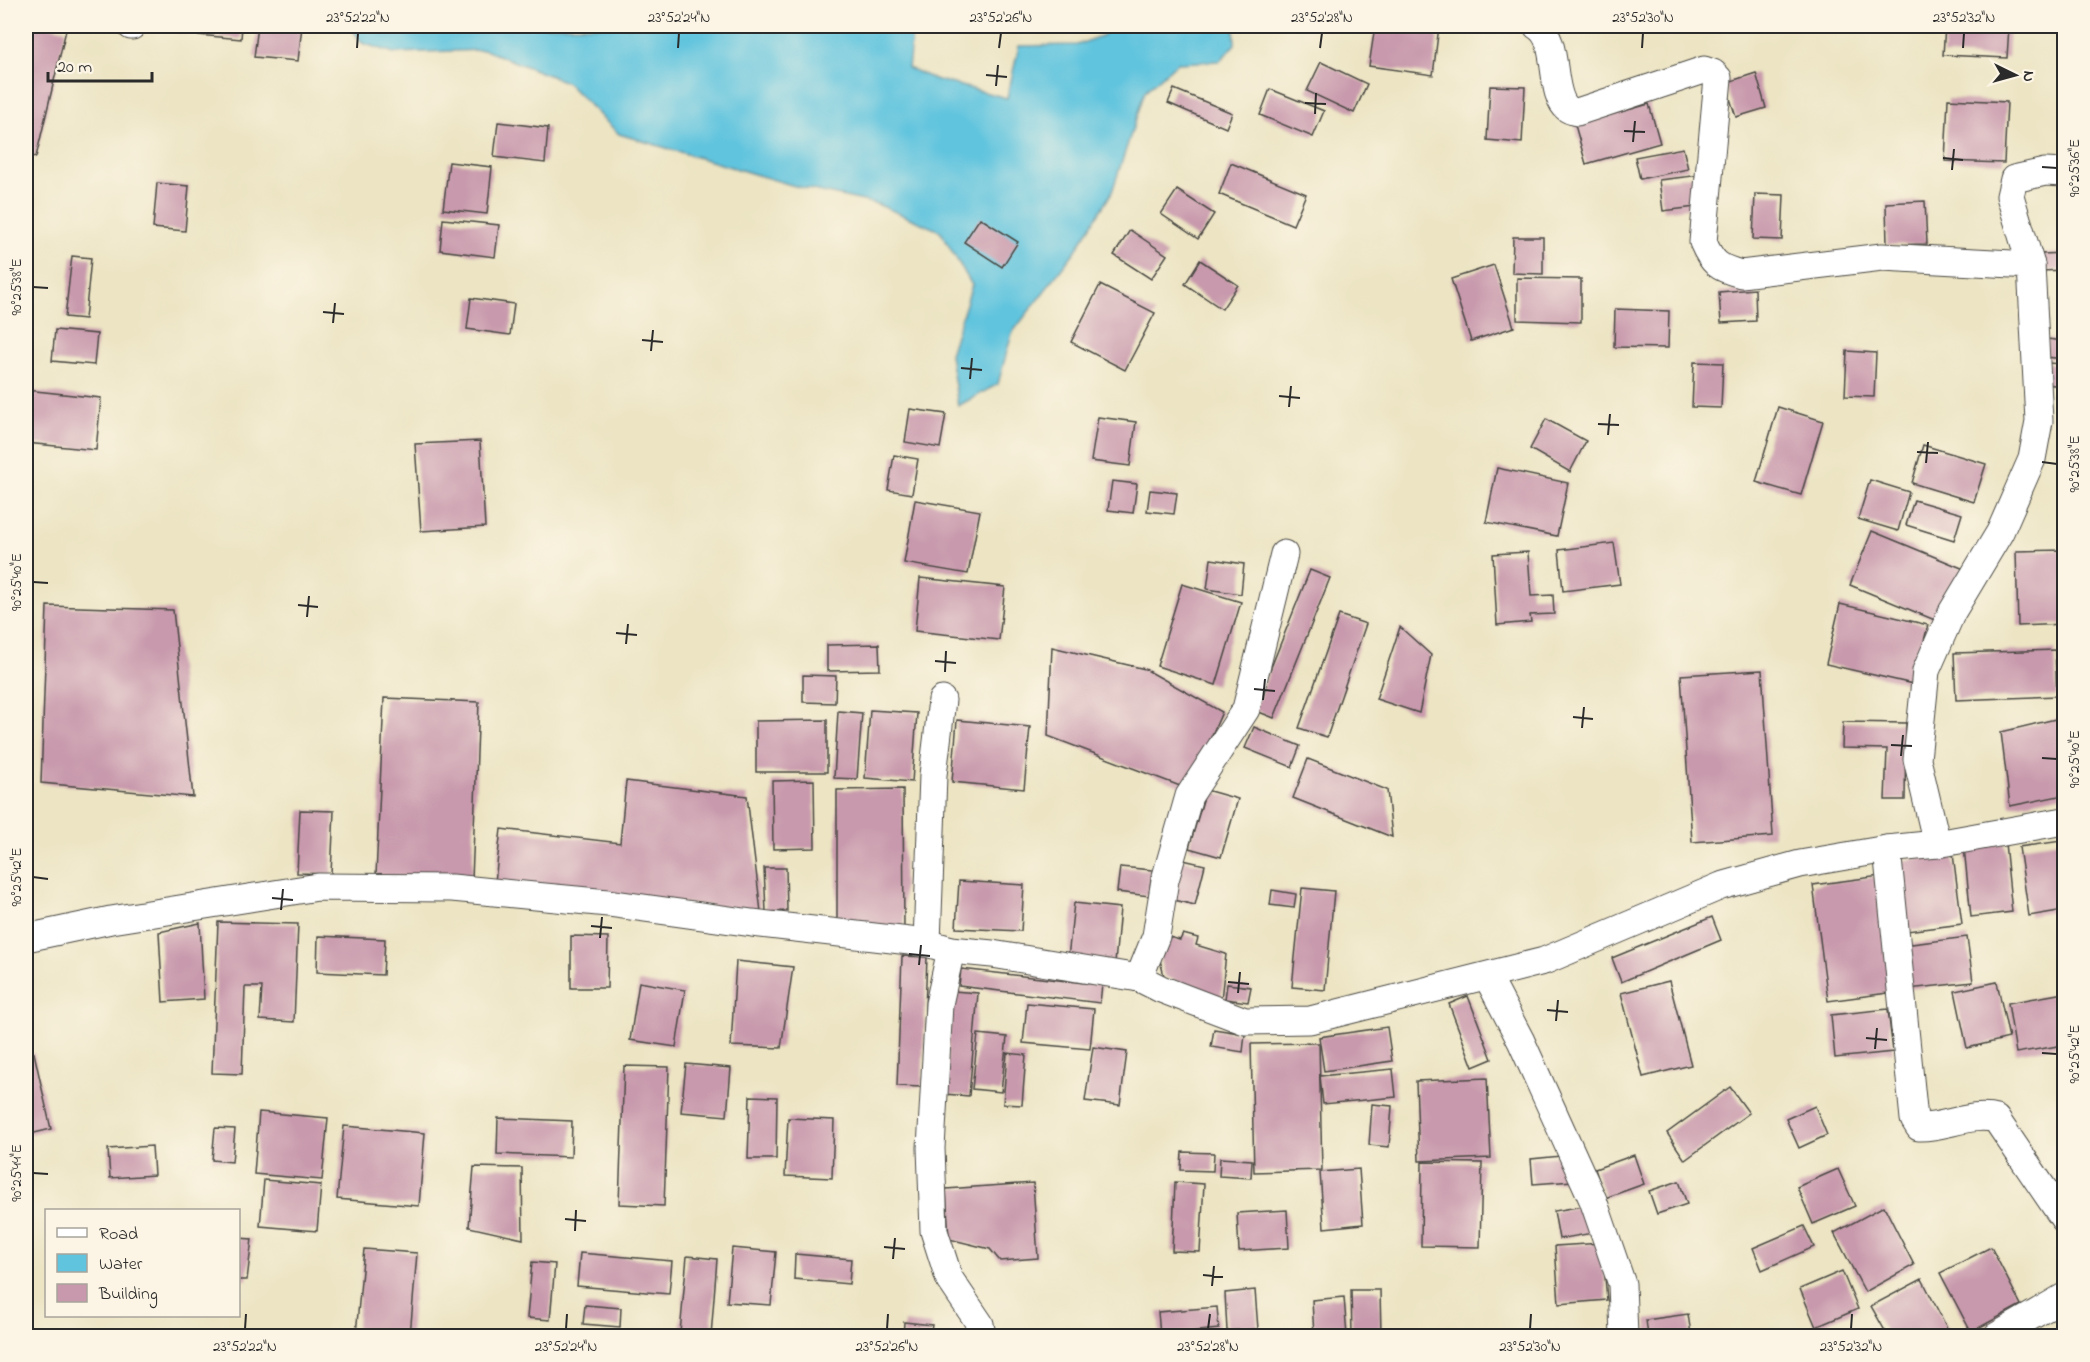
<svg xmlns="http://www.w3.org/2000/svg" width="2090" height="1362" font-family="'Indie Flower',sans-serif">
  <rect width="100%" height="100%" fill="#fcf5e5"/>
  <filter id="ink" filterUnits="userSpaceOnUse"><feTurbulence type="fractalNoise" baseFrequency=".0167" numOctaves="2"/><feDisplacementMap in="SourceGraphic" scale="12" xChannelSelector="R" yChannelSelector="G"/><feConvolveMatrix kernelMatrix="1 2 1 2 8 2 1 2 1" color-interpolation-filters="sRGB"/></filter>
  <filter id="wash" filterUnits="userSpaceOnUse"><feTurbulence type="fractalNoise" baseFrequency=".008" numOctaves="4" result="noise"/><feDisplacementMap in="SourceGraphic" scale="24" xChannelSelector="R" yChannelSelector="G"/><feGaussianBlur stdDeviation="1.35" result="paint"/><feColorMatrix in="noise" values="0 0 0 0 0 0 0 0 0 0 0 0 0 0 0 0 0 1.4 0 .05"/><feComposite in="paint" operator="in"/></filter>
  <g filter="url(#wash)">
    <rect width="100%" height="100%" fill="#ece4c3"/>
    <path fill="#60c4de" stroke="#467884" stroke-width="1.5" d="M350 26H913L908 68 934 79 1007 98 1019 46 1077 45 1104 35 1109 26H1234L1235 44 1220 61 1177 63 1145 91 1112 192 1076 250 1012 333 998 384 958 406 950 354 972 285 940 231 877 204 795 186 619 134 566 82 485 50 394 53 362 43Z"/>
    <g id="blocks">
      <g fill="#c899ac">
        <path d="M26 26H49L66 30 36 157 26 155Z"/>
        <path d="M178 26H242L241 39 177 33Z"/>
        <path d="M258 26H302L298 61 254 57Z"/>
        <path d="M1307 26H1330L1329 30Z"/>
        <path d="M1375 26H1439L1433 75 1369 66Z"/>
        <path d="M1945 26H2009L2007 58 1943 55Z"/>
        <path d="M1321 62 1367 84 1354 113 1307 91Z"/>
        <path d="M1756 73 1766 108 1736 117 1725 83Z"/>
        <path d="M1490 86 1525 87 1522 143 1487 140Z"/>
        <path d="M1174 89 1232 113 1226 128 1168 103Z"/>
        <path d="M1270 89 1324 111 1313 137 1260 115Z"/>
        <path d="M1948 99 2007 102 2004 163 1945 161Z"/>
        <path d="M1649 104 1660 143 1586 164 1575 125Z"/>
        <path d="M498 122 548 128 545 163 494 157Z"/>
        <path d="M1683 148 1688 169 1640 179 1635 157Z"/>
        <path d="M449 162 492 167 487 214 443 209Z"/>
        <path d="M1231 163 1306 194 1293 225 1219 194Z"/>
        <path d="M1701 175 1704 206 1663 211 1659 180Z"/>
        <path d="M157 183 189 186 185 231 153 228Z"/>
        <path d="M1177 190 1214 214 1198 239 1161 214Z"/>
        <path d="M1755 194 1784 195 1782 240 1753 239Z"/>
        <path d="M1925 201 1927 244 1887 245 1886 203Z"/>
        <path d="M980 218 1018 242 1002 267 964 242Z"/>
        <path d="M443 219 499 225 495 257 440 250Z"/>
        <path d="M1130 230 1167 255 1151 279 1114 255Z"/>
        <path d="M1513 237H1543V274L1512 273Z"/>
        <path d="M2064 253V270L2042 271V254Z"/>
        <path d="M72 256 91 258 85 319 65 317Z"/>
        <path d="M1200 260 1238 285 1222 309 1185 284Z"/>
        <path d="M1494 265 1514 327 1471 341 1451 279Z"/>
        <path d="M1517 278 1581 279V322L1517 320Z"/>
        <path d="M1100 285 1155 313 1125 370 1071 342Z"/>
        <path d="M1755 289 1756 321 1721 323 1719 292Z"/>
        <path d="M471 298 514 304 510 335 467 329Z"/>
        <path d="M1615 309 1669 311 1668 348 1614 347Z"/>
        <path d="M55 330 97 334 94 365 52 361Z"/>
        <path d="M2047 339 2064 341V359L2046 357Z"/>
        <path d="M1847 351 1876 353 1874 397 1845 396Z"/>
        <path d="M1694 362 1723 363 1721 408 1692 407Z"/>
        <path d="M2047 363 2064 364V386L2045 384Z"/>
        <path d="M26 390 101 398 96 450 26 443Z"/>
        <path d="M1778 407 1823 421 1801 495 1756 482Z"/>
        <path d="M910 409 946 414 940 448 905 442Z"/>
        <path d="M1098 417 1136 422 1130 466 1091 461Z"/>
        <path d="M1546 419 1586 441 1570 472 1530 449Z"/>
        <path d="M480 441 485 527 421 531 415 444Z"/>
        <path d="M1923 445 1986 464 1974 502 1912 483Z"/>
        <path d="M894 455 918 459 912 494 888 490Z"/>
        <path d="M1497 468 1568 483 1557 536 1486 522Z"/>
        <path d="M1870 480 1909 492 1898 531 1858 519Z"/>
        <path d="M1112 481 1137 484 1133 513 1108 510Z"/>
        <path d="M1150 490 1177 493 1174 514 1147 511Z"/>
        <path d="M915 500 980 511 968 574 904 563Z"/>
        <path d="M1914 500 1962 514 1954 540 1906 525Z"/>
        <path d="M1872 531 1964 569 1942 623 1850 585Z"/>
        <path d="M1614 543 1620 584 1563 591 1559 550Z"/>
        <path d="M2064 550V624L2018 626 2016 551Z"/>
        <path d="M1528 552 1531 596 1553 595 1554 614 1530 615 1531 622 1497 625 1493 554Z"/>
        <path d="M1211 559 1244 564 1241 594 1207 589Z"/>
        <path d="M1310 570 1330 578 1274 718 1254 710Z"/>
        <path d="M920 578 1005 587 999 640 915 631Z"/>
        <path d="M1182 584 1241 602 1216 685 1157 666Z"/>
        <path d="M1840 604 1928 625 1913 684 1826 664Z"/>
        <path d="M47 606 173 610 193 797 41 783Z"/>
        <path d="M1339 615 1366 624 1327 737 1299 728Z"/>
        <path d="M1400 627 1431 655 1419 713 1376 699Z"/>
        <path d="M879 644 880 670 827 671V645Z"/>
        <path d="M1052 647 1145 669 1222 712 1188 789 1048 736Z"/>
        <path d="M2055 650 2057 696 1956 700 1954 653Z"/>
        <path d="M1762 670 1773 836 1692 842 1681 675Z"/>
        <path d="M803 675 836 676 835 703 803 702Z"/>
        <path d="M384 698 479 702 472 880 376 876Z"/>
        <path d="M870 710 917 713 912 782 865 778Z"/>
        <path d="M838 711 862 713 857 779 834 778Z"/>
        <path d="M2064 717V795L2010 806 2001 732Z"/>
        <path d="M827 720V772H756V721Z"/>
        <path d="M957 720 1030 727 1024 789 952 782Z"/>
        <path d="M1843 722 1906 723 1905 800H1885L1887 749 1842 748Z"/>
        <path d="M1254 727 1300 746 1292 767 1245 748Z"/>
        <path d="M1308 759 1387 790 1392 837 1293 798Z"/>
        <path d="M814 780 815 848 773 849 772 781Z"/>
        <path d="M626 781 747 796 761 912 495 882 501 829 620 843Z"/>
        <path d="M903 789 904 930 837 931V790Z"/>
        <path d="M1206 790 1238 799 1221 857 1189 848Z"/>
        <path d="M300 810 334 811 331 874 297 873Z"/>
        <path d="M2061 841 2064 868V910L2029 916 2019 847Z"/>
        <path d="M2005 843 2012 912 1971 917 1964 847Z"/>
        <path d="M1953 854 1962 924 1907 931 1898 861Z"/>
        <path d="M1179 859 1205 865 1195 905 1169 899Z"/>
        <path d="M1120 867 1152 870 1149 896 1117 892Z"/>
        <path d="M764 868H786L787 911 766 912Z"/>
        <path d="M1880 876 1895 992 1828 1001 1813 885Z"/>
        <path d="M959 881 1024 885 1021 931 956 928Z"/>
        <path d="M1302 888 1334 891 1325 990 1292 987Z"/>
        <path d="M1272 890 1296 894 1294 908 1270 905Z"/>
        <path d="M1074 903 1120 908 1115 963 1068 958Z"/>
        <path d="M1712 917 1721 940 1621 982 1612 958Z"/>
        <path d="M218 922 298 924 294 1022 260 1020 262 987H245L242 1074 212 1073Z"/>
        <path d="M200 923 204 999 163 1002 159 932Z"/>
        <path d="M1183 934 1198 938 1196 945 1226 954 1221 1000 1164 976 1159 956 1165 936 1180 940Z"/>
        <path d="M318 936 385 939 383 975 317 972Z"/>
        <path d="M571 936 608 937 607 988H571Z"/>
        <path d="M1967 937 1973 982 1908 989 1904 945Z"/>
        <path d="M902 956 927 957 922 1087 897 1086Z"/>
        <path d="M736 961 793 967 781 1048 731 1046Z"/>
        <path d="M961 969 1102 985 1100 1003 959 986Z"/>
        <path d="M1669 981 1691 1065 1643 1077 1621 993Z"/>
        <path d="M639 982 685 990 676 1047 630 1040Z"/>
        <path d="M1997 982 2009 1038 1967 1048 1955 991Z"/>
        <path d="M1227 984 1251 987 1248 1002 1225 999Z"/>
        <path d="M953 991 978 993 969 1096 944 1094Z"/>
        <path d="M2064 993V1045L2016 1053 2008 1003Z"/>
        <path d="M1468 996 1492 1059 1473 1067 1449 1004Z"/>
        <path d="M1027 1003 1094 1009 1090 1049 1023 1043Z"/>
        <path d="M1888 1009 1893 1052 1835 1058 1831 1015Z"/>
        <path d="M1387 1027 1392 1061 1324 1071 1319 1037Z"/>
        <path d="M1214 1029 1245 1034 1243 1052 1211 1047Z"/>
        <path d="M978 1034 1007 1037 1001 1092 972 1089Z"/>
        <path d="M1319 1043 1322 1170 1254 1172 1251 1044Z"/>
        <path d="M1093 1047 1127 1052 1120 1105 1085 1101Z"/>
        <path d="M34 1053 51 1129 26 1135V1055Z"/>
        <path d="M1007 1053 1026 1055 1022 1105 1003 1104Z"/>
        <path d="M686 1064 731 1068 727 1116 681 1112Z"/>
        <path d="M624 1066 669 1067 664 1206 619 1204Z"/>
        <path d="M1393 1069 1396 1097 1323 1104 1320 1076Z"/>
        <path d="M1487 1078 1491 1158 1419 1161 1416 1081Z"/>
        <path d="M1730 1087 1749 1113 1685 1160 1667 1133Z"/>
        <path d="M750 1096 777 1097 776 1159H748Z"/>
        <path d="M1372 1104 1392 1106 1389 1147 1369 1145Z"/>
        <path d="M1815 1106 1827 1135 1799 1148 1786 1119Z"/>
        <path d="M259 1112 328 1118 322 1180 254 1174Z"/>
        <path d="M498 1118 572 1121 571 1157 497 1154Z"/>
        <path d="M788 1118 834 1120 832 1178 785 1176Z"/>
        <path d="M344 1126 425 1133 419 1206 337 1199Z"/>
        <path d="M215 1128 235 1129 232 1162 212 1160Z"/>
        <path d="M152 1146 154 1175 110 1178 108 1149Z"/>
        <path d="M1182 1152 1214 1153 1213 1171 1181 1170Z"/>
        <path d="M1571 1155 1573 1181 1533 1184 1531 1159Z"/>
        <path d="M1634 1155 1644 1184 1605 1198 1595 1169Z"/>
        <path d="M1220 1158 1252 1160 1251 1178 1219 1176Z"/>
        <path d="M1422 1162 1482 1163 1480 1247 1421 1246Z"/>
        <path d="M474 1167 522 1168 523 1239 469 1227Z"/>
        <path d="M1359 1169 1363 1224 1324 1228 1320 1172Z"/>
        <path d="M1838 1169 1855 1206 1813 1224 1797 1187Z"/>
        <path d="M264 1180 321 1185 317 1231 260 1226Z"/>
        <path d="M1679 1181 1687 1204 1657 1214 1649 1191Z"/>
        <path d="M1175 1182 1204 1184 1200 1252 1172 1251Z"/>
        <path d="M1033 1183 1038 1258 1000 1261 990 1249 949 1239 946 1189Z"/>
        <path d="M1589 1205 1593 1233 1559 1239 1554 1211Z"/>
        <path d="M1884 1206 1914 1265 1865 1292 1834 1233Z"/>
        <path d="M1287 1210 1289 1248 1239 1251 1237 1213Z"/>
        <path d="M1804 1226 1814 1247 1762 1270 1753 1248Z"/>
        <path d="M238 1238 252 1239 247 1280H238Z"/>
        <path d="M1602 1243 1607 1300 1559 1304 1555 1246Z"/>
        <path d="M1991 1247 2021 1305 1971 1332 1940 1273Z"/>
        <path d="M732 1248 776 1252 771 1305 727 1302Z"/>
        <path d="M364 1249 417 1253 410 1336 356 1334Z"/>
        <path d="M580 1253 672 1261 669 1294 577 1286Z"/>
        <path d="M795 1254 851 1259 849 1284 794 1279Z"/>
        <path d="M687 1256 717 1259 711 1336 680 1333Z"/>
        <path d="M532 1262 555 1264 550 1320 527 1318Z"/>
        <path d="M1842 1271 1858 1309 1816 1327 1800 1289Z"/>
        <path d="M1922 1279 1951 1336H1888L1871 1306Z"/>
        <path d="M1255 1290 1258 1329 1227 1331 1225 1293Z"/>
        <path d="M1351 1290H1380L1381 1336H1352Z"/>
        <path d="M1344 1297 1347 1336H1314L1312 1300Z"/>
        <path d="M585 1305 621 1308 620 1327 583 1324Z"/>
        <path d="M1217 1307 1219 1329 1160 1335 1158 1312Z"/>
        <path d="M1688 1314 1691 1334 1648 1336 1646 1320Z"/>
        <path d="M904 1322 932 1325 930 1336H903Z"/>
        <path d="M726 1331 770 1335V1336H725Z"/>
        <path d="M630 1332 667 1335V1336H629Z"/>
      </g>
    </g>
  </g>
  <g filter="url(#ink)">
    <use href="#blocks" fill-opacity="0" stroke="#484742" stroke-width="1.5"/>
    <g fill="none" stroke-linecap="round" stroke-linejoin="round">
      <g stroke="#484742" stroke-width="29">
        <g id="minor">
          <path d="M131 26H132"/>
          <path d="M1537 26C1561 40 1548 94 1568 109 1571 111 1574 111 1577 112L1704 70 1713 73 1718 78 1703 242C1712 263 1718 268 1741 274L1882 257 2031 265 2010 196 2014 179 2045 172 2064 173"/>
          <path d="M1937 844 1917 759 1926 671 1952 612 2000 532 2032 459 2039 421 2031 265"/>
          <path d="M1887 849 1914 1119 1919 1127C1944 1128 1972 1112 1996 1119L2064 1219"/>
          <path d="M26 938 111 920 318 887 452 888 608 903 752 923 927 943 951 950 992 954 1139 978 1161 989 1245 1021 1310 1020 1544 961 1721 886 1800 864 1887 849 1937 844 2064 821"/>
          <path d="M927 943 933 775 942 700"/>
          <path d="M951 950 939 1004 931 1148 934 1231 949 1278 980 1324 982 1336"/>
          <path d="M1487 976 1521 1041 1593 1200 1622 1284 1624 1336"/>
          <path d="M1139 978 1156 936 1165 880 1189 796 1246 709 1284 554"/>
          <path d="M1997 1336 2064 1297"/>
        </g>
      </g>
      <use href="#minor" stroke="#fff" stroke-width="27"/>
    </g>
  </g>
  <path fill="none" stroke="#2b2b2b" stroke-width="2" d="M357 48 358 33M678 48 679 33M999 48 1001 33M1320 48 1322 33M1642 48 1643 33M1963 48 1964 33M986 75 1007 77M996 86 998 65M1305 103 1326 104M1315 114 1316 93M1624 131 1645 132M1633 142 1635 121M1943 158 1963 160M2042 167 2057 168M1952 170 1954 149M33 287 48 288M323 312 344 314M333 323 335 303M642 340 663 342M651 351 653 330M961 368 982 370M970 379 972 358M1279 396 1300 398M1289 407 1291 386M1598 424 1619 425M1608 435 1610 414M1917 452 1938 453M2042 462 2057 464M1926 463 1928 442M33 582 48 583M298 605 318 607M307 617 309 596M616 633 637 635M626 644 628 624M935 661 956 663M945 672 946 651M1254 689 1275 691M1263 700 1265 679M1573 717 1593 719M1582 728 1584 707M1891 745 1912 746M1901 756 1903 735M2042 758 2057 759M33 877 48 879M272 898 293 900M281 910 283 889M591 926 612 928M600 938 602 917M909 954 930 956M919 965 921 945M1228 982 1249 984M1238 993 1240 972M1547 1010 1568 1012M1556 1021 1558 1000M1866 1038 1887 1040M1875 1049 1877 1028M2042 1053 2057 1054M33 1173 48 1174M565 1219 586 1221M575 1231 576 1210M884 1247 905 1249M893 1259 895 1238M1203 1275 1223 1277M1212 1286 1214 1266M245 1329 246 1314M566 1329 567 1314M887 1329 888 1314M1208 1329 1210 1314M1530 1329 1531 1314M1851 1329 1852 1314"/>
  <rect width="2090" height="1362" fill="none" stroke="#fcf5e5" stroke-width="66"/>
  <rect x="45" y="1209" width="195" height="108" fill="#fcf5e5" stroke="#a8a49b" stroke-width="1.5"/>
  <rect x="57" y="1228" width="30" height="9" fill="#ffffff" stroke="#a8a49b" stroke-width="1.5"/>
  <text x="99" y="1239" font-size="18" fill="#2b2b2b">Road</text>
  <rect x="57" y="1254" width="30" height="18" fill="#60c4de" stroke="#a8a49b" stroke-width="1.5"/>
  <text x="99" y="1269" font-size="18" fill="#2b2b2b">Water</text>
  <rect x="57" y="1284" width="30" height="18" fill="#c899ac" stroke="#a8a49b" stroke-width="1.5"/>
  <text x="99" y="1299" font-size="18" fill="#2b2b2b">Building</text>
  <g transform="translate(2015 75) rotate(95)" stroke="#fcf5e5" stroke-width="4.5" paint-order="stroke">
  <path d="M0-4.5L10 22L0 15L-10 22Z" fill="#2b2b2b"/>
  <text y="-9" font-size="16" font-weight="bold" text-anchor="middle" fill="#2b2b2b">N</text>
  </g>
  <path d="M48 72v9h104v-9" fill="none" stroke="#2b2b2b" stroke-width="3"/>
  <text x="57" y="72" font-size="18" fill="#2b2b2b" stroke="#fcf5e5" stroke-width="4.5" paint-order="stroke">20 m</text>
  <rect x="33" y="33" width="2024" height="1296" fill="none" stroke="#2b2b2b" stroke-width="2"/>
  <g font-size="15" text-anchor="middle" fill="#2b2b2b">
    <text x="358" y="22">23°52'22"N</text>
    <text x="679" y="22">23°52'24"N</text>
    <text x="1001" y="22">23°52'26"N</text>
    <text x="1322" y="22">23°52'28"N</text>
    <text x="1643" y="22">23°52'30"N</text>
    <text x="1964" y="22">23°52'32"N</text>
    <text transform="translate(2074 168) rotate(-90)" y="5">90°25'36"E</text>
    <text transform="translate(16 287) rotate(-90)" y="5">90°25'38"E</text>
    <text transform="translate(2074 464) rotate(-90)" y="5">90°25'38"E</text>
    <text transform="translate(16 582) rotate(-90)" y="5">90°25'40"E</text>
    <text transform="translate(2074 759) rotate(-90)" y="5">90°25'40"E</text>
    <text transform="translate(16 877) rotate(-90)" y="5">90°25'42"E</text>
    <text transform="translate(2074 1054) rotate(-90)" y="5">90°25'42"E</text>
    <text transform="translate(16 1173) rotate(-90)" y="5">90°25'44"E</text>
    <text x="245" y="1351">23°52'22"N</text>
    <text x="566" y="1351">23°52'24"N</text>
    <text x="887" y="1351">23°52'26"N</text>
    <text x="1208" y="1351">23°52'28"N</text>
    <text x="1530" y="1351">23°52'30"N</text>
    <text x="1851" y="1351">23°52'32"N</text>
  </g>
</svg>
